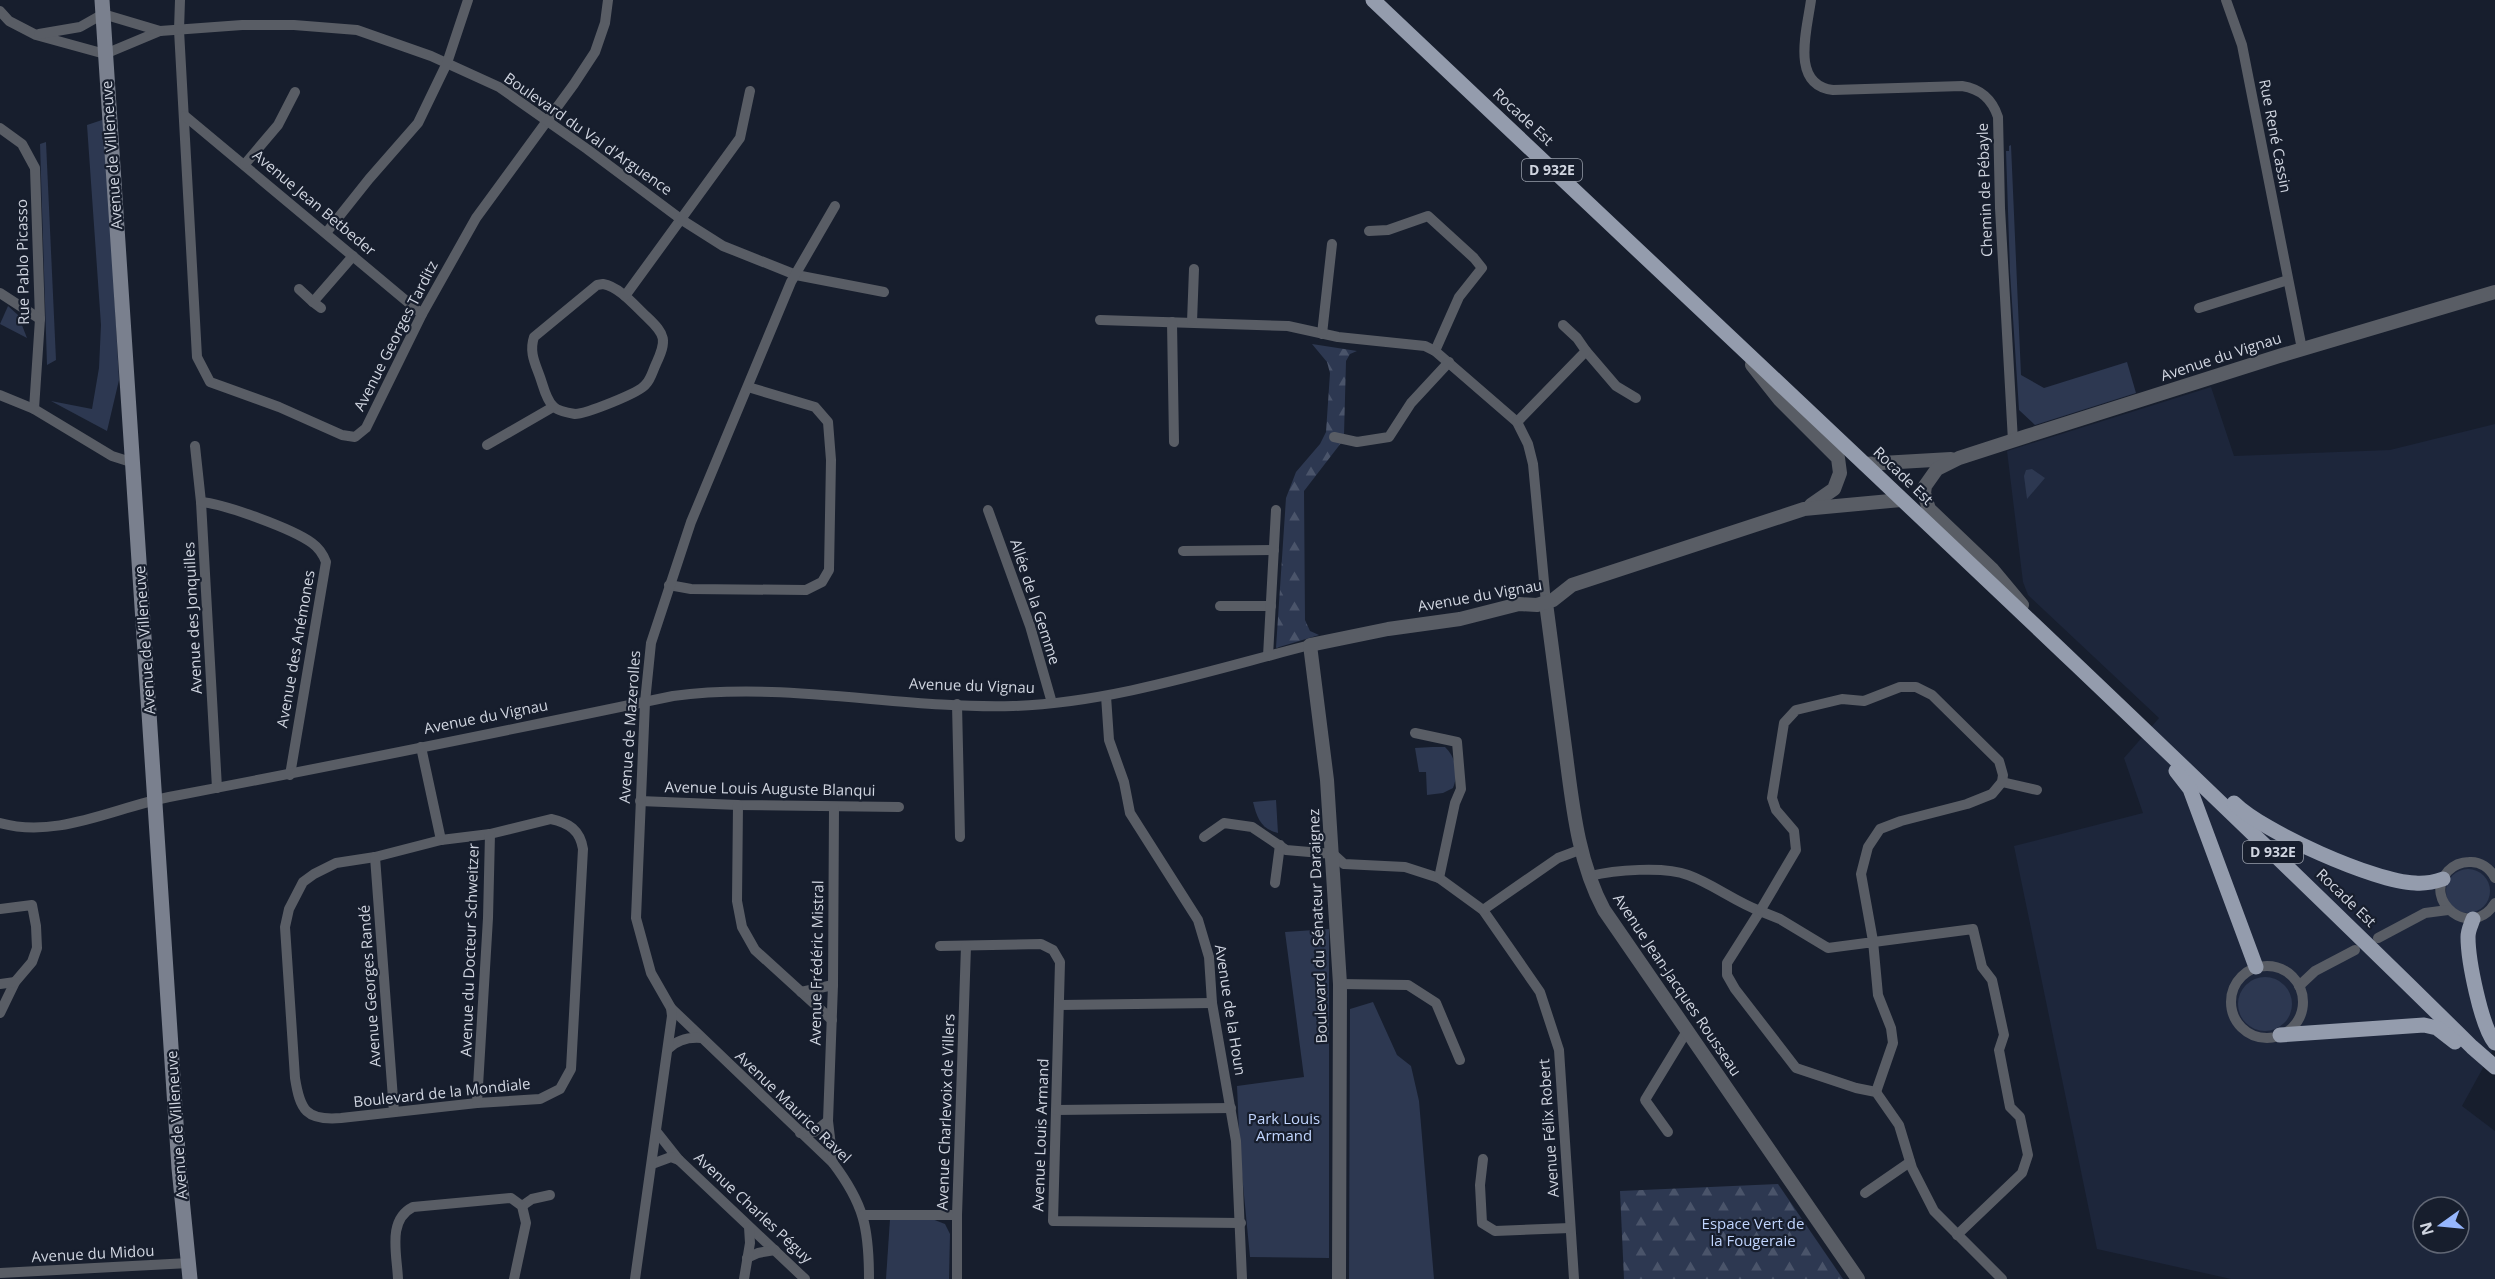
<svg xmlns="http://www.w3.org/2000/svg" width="2495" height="1279" font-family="'Open Sans',sans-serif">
  <defs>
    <pattern id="forest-firs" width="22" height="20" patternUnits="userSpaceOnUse" patternTransform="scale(1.5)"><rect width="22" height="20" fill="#2d3851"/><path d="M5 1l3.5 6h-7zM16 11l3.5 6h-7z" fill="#4a546a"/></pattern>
  </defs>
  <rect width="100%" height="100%" fill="#171e2d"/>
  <path fill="#1d263b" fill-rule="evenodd" d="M2211 387 2234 456 2390 450 2495 424V1046L2462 1106 2495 1131V1279H2231L2097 1249 2014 846 2143 813 2124 758 2159 718 2028 595 2023 582 2007 451ZM2423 1207H2459V1243H2423Z"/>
  <g fill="#2d3851">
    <path d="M105 119 119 380 107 431 51 401 92 409 99 368 101 325 87 125Z"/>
    <path d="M46 142 56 360 47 365 40 144Z"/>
    <path d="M2011 145 2021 375 2044 388 2127 362 2136 393 2035 425 2019 410 2010 272 2006 151H2009V146Z"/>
    <path d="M8 306 18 315 27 338 0 324Z"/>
    <path d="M2032 469 2045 478 2027 499 2024 476 2026 470Z"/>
    <path d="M1432 747H1445C1456 757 1459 774 1453 788L1443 793 1427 795 1426 772H1419L1415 748Z"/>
    <path d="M1276 800 1278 833C1261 829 1257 818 1253 802Z"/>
    <circle cx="2468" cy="891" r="22"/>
    <path d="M1329 929V1258L1250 1257 1240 1154 1237 1086 1304 1077 1285 932Z"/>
    <circle cx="2265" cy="1004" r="27"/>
    <path d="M1373 1002 1397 1055 1411 1066 1419 1101 1434 1279H1349L1350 1009Z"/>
    <path d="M890 1219H932L945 1224 950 1234 949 1279H886Z"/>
  </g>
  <g fill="url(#forest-firs)">
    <path d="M1312 344 1357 351 1350 354 1346 361 1344 435 1341 443 1304 491 1305 620 1310 631 1319 635 1276 648 1286 498 1296 472 1320 444 1326 432 1330 373 1327 362Z"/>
    <path d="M1778 1184 1843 1279H1624L1620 1191Z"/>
  </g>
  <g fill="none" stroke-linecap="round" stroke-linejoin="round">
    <g stroke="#595d65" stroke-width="10">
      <path d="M180 0 179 30 197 357 210 382 279 407 342 435 355 437 366 428 422 314 476 218 574 84 595 52 605 23 608 0"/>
      <path d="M1811 0C1807 30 1790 85 1833 90L1962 86C1981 89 1992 99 1998 117L2000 208 2013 441"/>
      <path d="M2226 0 2242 45 2302 349"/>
      <path d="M0 11 9 21 36 35 105 54 160 31 242 25H294L357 30 431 56 499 87 587 149 682 220 723 246 796 275 884 292"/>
      <path d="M39 34 80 27 103 14 160 31"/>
      <path d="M185 116 422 314"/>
      <path d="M0 128 22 144 35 168 40 319 34 409"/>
      <path d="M245 164 278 125 295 92"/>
      <path d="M1369 231 1388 230 1428 216 1474 258 1482 268 1459 297 1435 351"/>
      <path d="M326 233 369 179 418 123 447 63 468 0"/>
      <path d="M603 284C620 287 635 306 647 317 666 335 667 340 656 364 653 370 651 379 646 384 640 393 585 414 575 414 569 413 557 411 553 406 546 400 543 385 540 377 535 363 529 352 534 337L597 285Z"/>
      <path d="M299 289 313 302"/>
      <path d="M0 293 40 319"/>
      <path d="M625 296 740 138 750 91"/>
      <path d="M321 308 313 302 353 256"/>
      <path d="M2199 308 2288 280"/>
      <path d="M1100 320 1288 326 1338 337 1425 346 1435 351 1517 422 1528 444 1533 464 1546 603"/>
      <path d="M1172 322 1174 442"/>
      <path d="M1192 322 1194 269"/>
      <path d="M1322 334 1332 244"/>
      <path d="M1586 351 1616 386 1636 398"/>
      <path d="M0 395 34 409 112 456 134 463"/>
      <path d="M1517 422 1586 351 1577 338 1563 325"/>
      <path d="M1334 437 1357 442 1389 437 1411 403 1449 362"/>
      <path d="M487 445 553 407"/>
      <path d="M195 446 201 502 217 788"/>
      <path d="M201 502C225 504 293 529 312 543 319 548 323 554 326 562L290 775"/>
      <path d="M988 510 1030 626 1052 703"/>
      <path d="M1183 551 1274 550"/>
      <path d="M669 585 691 589 806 590 822 582 829 570 831 460 828 422 815 407 748 387"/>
      <path d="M1220 606H1271"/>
      <path d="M1268 656 1276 510"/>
      <path d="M1106 696 1109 740 1124 782 1130 813 1198 920 1209 957 1212 1003 1236 1141 1242 1279"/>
      <path d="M957 704 960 837"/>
      <path d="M1415 733 1457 742 1461 789 1455 803 1439 878"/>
      <path d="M421 747 441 840"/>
      <path d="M2002 782 2037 790"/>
      <path d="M640 801 738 805 899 807"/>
      <path d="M738 805 737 901 742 927 755 950 832 1020"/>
      <path d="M551 819C569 823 580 830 583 849L571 1069 560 1089 540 1099 477 1103 341 1118C306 1121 300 1110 295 1078L285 927 289 909 303 882 314 874 336 863 375 857 441 840 490 834Z"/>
      <path d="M0 823C57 839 113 808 169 797 337 765 505 731 673 696 786 681 900 709 1013 706 1111 703 1215 669 1310 645"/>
      <path d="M1204 837 1224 823 1252 827 1286 850 1333 854 1344 864 1405 867 1439 878 1483 910 1540 992 1559 1050 1574 1279"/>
      <path d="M375 857 394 1112"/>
      <path d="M1590 876C1614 870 1665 866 1688 875 1713 884 1734 901 1760 911L1727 963V975L1735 989 1796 1068 1856 1088 1876 1092 1899 1125 1912 1168 1934 1211 2002 1279"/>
      <path d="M2495 878C2490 868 2480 861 2469 862 2461 862 2454 865 2448 871 2421 901 2472 941 2495 903"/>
      <path d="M1275 883 1280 845"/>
      <path d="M0 909 32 905 36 926 37 948 32 962 15 982 0 1013"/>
      <path d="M1483 910 1558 858 1582 849"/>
      <path d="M2378 938 2425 913 2448 910"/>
      <path d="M940 946 1041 944 1053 950 1060 962 1053 1221 1241 1223"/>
      <circle cx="2267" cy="1002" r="36"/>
      <path d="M0 984 15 982"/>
      <path d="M1340 984 1408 985 1436 1003 1460 1060"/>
      <path d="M2299 986 2315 971 2355 950"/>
      <path d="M801 992 833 985"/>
      <path d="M1060 1005 1212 1003"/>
      <path d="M671 1008 833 1163C864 1204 869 1228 869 1279"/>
      <path d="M668 1049C677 1040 688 1037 701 1038"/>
      <path d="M1876 1092 1893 1043 1891 1028 1878 995 1873 941 1861 874 1868 847 1880 829 1901 821 1967 804 1992 794 2002 782 2003 775 1999 761 1932 695 1916 687H1900L1864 701 1842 699 1796 710 1784 723 1772 798 1776 810 1794 831 1796 850 1760 911 1780 919 1828 948 1973 929 1982 967 1992 980 2004 1035 1999 1050 2010 1107 2020 1117 2028 1155 2022 1173 1957 1235"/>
      <path d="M477 1103 488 918 490 834"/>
      <path d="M1056 1110 1231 1108"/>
      <path d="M656 1131 679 1160 805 1279"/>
      <path d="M1668 1132 1645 1100 1687 1031"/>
      <path d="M800 1133 814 1132 828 1121"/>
      <path d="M1483 1159 1480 1185 1482 1223 1495 1231 1570 1228"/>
      <path d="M833 1163 828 1121 833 985 834 807"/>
      <path d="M652 1164 671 1157 679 1160"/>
      <path d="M1865 1193 1910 1162"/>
      <path d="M522 1206 532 1199 550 1195"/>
      <path d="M863 1215H957"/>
      <path d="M747 1258 758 1253 775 1250"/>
      <path d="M0 1273 189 1263"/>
      <path d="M398 1279C397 1254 387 1220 413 1207L511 1198 522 1206 526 1223 514 1279"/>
      <path d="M635 1279 672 1016 671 1008 651 973 636 918 645 702 651 643 691 522 791 282 835 206"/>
      <path d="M744 1279 750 1243 749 1227"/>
      <path d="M957 1279V1215L966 946"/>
    </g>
    <g stroke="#595d65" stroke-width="14">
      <path d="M1752 365 1779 399 1838 458 1840 473 1834 489 1811 505"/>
      <path d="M1864 464 1951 459"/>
      <path d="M1546 603C1552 649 1558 695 1564 740 1572 798 1576 858 1604 910L1858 1279"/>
      <path d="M2022 605 1992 569 1929 509 1924 493 1925 486 1937 469 1959 458 2027 436 2279 356 2495 292"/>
      <path d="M1339 1279 1340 984 1327 780 1310 645 1388 629 1460 619 1519 604 1537 605 1553 600 1572 585 1804 509 1901 500"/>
    </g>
    <path stroke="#7a808e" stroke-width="15" d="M102 0 179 1168 190 1279"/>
    <g stroke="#949cad" stroke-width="15">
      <path d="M1373 0C1740 348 2111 692 2472 1047L2495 1067"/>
      <path d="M2176 771 2190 789 2256 967"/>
      <path d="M2234 803C2263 832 2375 882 2415 883 2425 884 2434 882 2443 879"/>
      <path d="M2473 919C2471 925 2468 930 2468 937 2468 960 2481 1026 2495 1043"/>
      <path d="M2280 1035 2424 1025 2437 1028 2455 1042"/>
    </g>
  </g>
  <g text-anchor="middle" stroke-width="4.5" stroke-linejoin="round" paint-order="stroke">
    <g fill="#171e2d" stroke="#989eaa" stroke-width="1.5">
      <rect x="1522" y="159" width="60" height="22" rx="4.5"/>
      <rect x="2243" y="841" width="60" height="22" rx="4.5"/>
    </g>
    <g font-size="14" font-weight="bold" fill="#d0d5e0">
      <text x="1552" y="175">D 932E</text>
      <text x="2273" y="857">D 932E</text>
    </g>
    <g font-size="15" fill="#d0d5e0" stroke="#171e2d">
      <text transform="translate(1523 117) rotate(43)" y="5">Rocade Est</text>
      <text transform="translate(588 134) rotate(35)" y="5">Boulevard du Val d'Arguence</text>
      <text transform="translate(2275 136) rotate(79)" y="5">Rue René Cassin</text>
      <text transform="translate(112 155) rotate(-94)" y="5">Avenue de Villeneuve</text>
      <text transform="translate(1985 190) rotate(-92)" y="5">Chemin de Pébayle</text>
      <text transform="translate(314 203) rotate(40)" y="5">Avenue Jean Betbeder</text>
      <text transform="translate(23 262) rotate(-91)" y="5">Rue Pablo Picasso</text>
      <text transform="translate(396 336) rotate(-63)" y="5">Avenue Georges Tarditz</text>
      <text transform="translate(2221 357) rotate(-18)" y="5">Avenue du Vignau</text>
      <text transform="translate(1903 476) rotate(44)" y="5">Rocade Est</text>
      <text transform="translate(1480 596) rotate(-10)" y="5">Avenue du Vignau</text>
      <text transform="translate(1035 602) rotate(72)" y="5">Allée de la Gemme</text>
      <text transform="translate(193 618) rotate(-93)" y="5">Avenue des Jonquilles</text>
      <text transform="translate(145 640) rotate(-94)" y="5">Avenue de Villeneuve</text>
      <text transform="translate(296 649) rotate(-80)" y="5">Avenue des Anémones</text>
      <text transform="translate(972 686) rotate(2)" y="5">Avenue du Vignau</text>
      <text transform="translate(486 717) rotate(-11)" y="5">Avenue du Vignau</text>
      <text transform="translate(630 727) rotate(-86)" y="5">Avenue de Mazerolles</text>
      <text transform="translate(770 789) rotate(1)" y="5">Avenue Louis Auguste Blanqui</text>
      <text transform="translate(2346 898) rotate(44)" y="5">Rocade Est</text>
      <text transform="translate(1318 926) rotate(-92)" y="5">Boulevard du Sénateur Daraignez</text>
      <text transform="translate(470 950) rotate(-88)" y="5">Avenue du Docteur Schweitzer</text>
      <text transform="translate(817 963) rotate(-89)" y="5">Avenue Frédéric Mistral</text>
      <text transform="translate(1677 985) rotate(56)" y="5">Avenue Jean-Jacques Rousseau</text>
      <text transform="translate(370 986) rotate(-94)" y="5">Avenue Georges Randé</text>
      <text transform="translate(1230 1010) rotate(81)" y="5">Avenue de la Houn</text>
      <text transform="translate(442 1093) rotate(-6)" y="5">Boulevard de la Mondiale</text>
      <text transform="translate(793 1107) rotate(44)" y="5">Avenue Maurice Ravel</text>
      <text transform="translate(946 1112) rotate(-88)" y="5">Avenue Charlevoix de Villers</text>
      <text transform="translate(177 1125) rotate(-94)" y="5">Avenue de Villeneuve</text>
      <text transform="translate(1549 1128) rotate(-94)" y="5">Avenue Félix Robert</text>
      <text transform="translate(1041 1135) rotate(-88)" y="5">Avenue Louis Armand</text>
      <text transform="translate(753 1208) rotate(43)" y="5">Avenue Charles Péguy</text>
      <text transform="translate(93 1254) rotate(-3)" y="5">Avenue du Midou</text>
    </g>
    <g font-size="15" fill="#c1d5fe" stroke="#171e2d">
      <text x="1284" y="1124">Park Louis<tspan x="1284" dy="17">Armand</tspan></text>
      <text x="1753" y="1229">Espace Vert de<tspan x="1753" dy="17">la Fougeraie</tspan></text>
    </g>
  </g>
  <g transform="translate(2441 1225) rotate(255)"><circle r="28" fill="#171e2d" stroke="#616775" stroke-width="1.5"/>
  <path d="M0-4.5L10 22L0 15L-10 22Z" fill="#96b6fd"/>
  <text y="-9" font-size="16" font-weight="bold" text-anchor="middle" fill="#d0d5e0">N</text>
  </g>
</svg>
